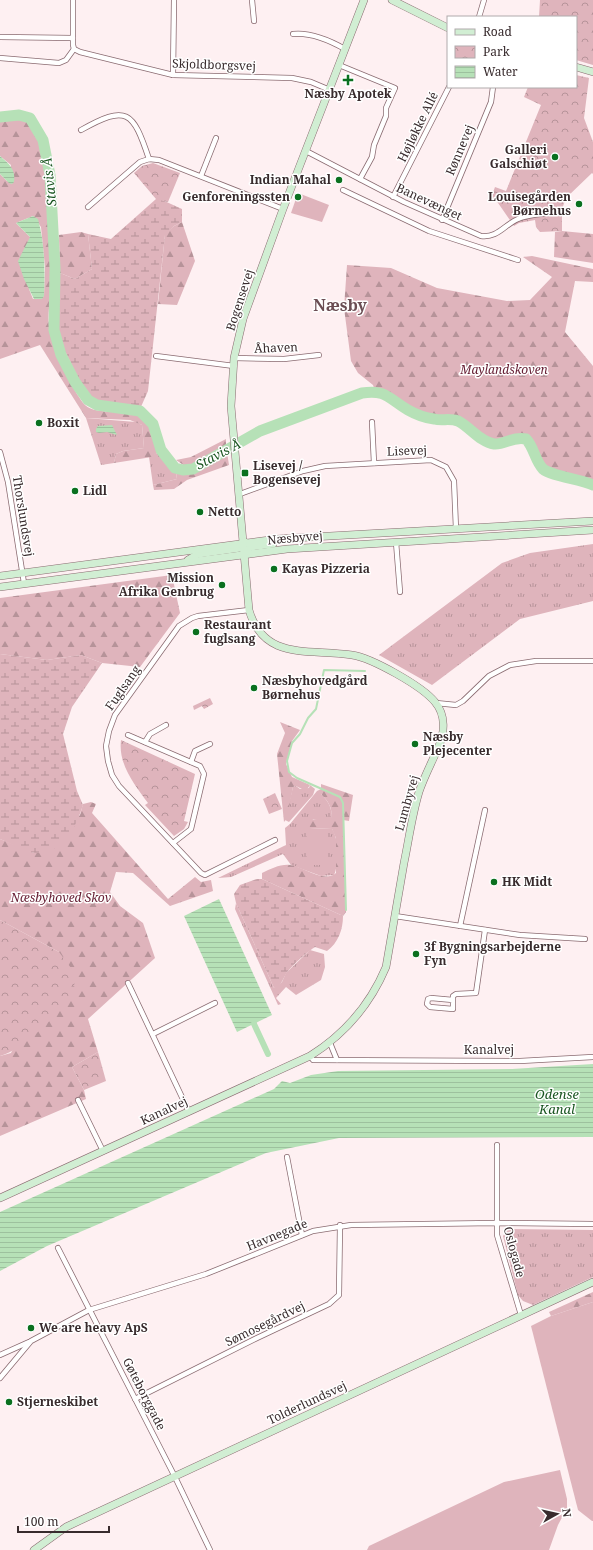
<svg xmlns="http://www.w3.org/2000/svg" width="593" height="1550" font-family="'Noto Serif',serif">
  <defs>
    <pattern id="grass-tufts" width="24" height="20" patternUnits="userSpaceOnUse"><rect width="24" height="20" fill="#dfb4bc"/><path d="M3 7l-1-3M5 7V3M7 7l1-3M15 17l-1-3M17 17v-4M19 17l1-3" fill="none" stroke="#b69399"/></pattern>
    <pattern id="forest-firs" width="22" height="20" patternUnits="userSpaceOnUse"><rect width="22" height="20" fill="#dfb4bc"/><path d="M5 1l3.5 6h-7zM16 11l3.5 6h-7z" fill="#b69399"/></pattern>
    <pattern id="wetland-marsh" width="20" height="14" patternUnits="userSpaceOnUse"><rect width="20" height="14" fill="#dfb4bc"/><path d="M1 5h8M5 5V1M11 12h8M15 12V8" fill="none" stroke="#b69399"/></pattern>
    <pattern id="park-crowns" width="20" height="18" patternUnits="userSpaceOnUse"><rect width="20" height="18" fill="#dfb4bc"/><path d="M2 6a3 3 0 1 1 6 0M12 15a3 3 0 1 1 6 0" fill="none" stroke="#b69399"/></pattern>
    <pattern id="water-rules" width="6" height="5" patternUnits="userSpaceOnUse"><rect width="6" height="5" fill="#b6e1b7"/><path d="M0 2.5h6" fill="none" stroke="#9dc19e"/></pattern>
  </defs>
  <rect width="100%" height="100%" fill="#fef0f2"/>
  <g fill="url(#grass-tufts)">
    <path d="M86 418 136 422 142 425 144 448 123 451 116 454 114 463 101 465Z"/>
    <path d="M157 453 167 465 176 472 177 479 153 485 149 457Z"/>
    <path d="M593 544V601L520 619 432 685 379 655 502 563 530 553Z"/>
    <path d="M310 785 315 789 313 795 289 822 285 820 293 787 296 786 300 789 309 788Z"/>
    <path d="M321 789V794C328 801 333 808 331 819L323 821 313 819 310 828 332 829C339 838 339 865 334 875L321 876 291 865 283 854 231 877 218 878 286 845 285 828 290 824 317 791Z"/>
    <path d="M236 903 274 988 282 982 286 973 310 950 324 954 325 967 321 980 296 995 286 987 276 998 281 1004 278 1005 235 909Z"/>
    <path d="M508 1229 593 1230V1277L533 1305 523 1301 518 1295 503 1236Z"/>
  </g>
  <g fill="url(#forest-firs)" fill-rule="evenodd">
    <path d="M17 119C21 119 27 119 31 123 48 137 52 252 52 277 52 293 47 310 49 326 51 344 73 392 85 405 97 417 133 406 149 421L157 453 152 457 114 463 116 454 123 451 144 448 142 425 130 420 86 418 40 345 0 359V174L7 181 11 165 0 156V120ZM33 216 41 227 45 267 44 296 33 299 29 289 30 237 16 223Z"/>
    <path d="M182 222 195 261 177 305 158 304 165 234 174 226Z"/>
    <path d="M562 231 593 234V263L554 257 555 232Z"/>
    <path d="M81 232 88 234 92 269 75 279 60 273 59 235Z"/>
    <path d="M532 256 593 269V282L575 281 565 332 593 366V485C579 478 556 478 544 469 535 463 536 443 525 439 514 434 503 446 493 443 478 440 470 426 457 421 446 417 434 420 424 416 406 411 392 398 375 391L373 385 358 373 351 361 344 308 347 265 391 268 437 288 507 301 530 300 552 277 523 257Z"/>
    <path d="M226 439V446L194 465 185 466 176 460 191 457Z"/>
    <path d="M227 452 229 465 187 480 174 489 154 490 153 485 177 479 176 472 183 474 189 473Z"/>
    <path d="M172 575 180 613 140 667 102 663 81 655 47 660 0 654V598Z"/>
    <path d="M280 722 300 730 292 741 286 764 292 777 310 785 306 791 296 786 293 787 287 818 284 822 277 754 285 733Z"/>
    <path d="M321 784 353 795 349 821 343 820 346 912 343 916 262 879V873C271 869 280 864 290 865 303 866 323 884 336 873V838L332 829 310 828 309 825 310 820C316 818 324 820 331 818 333 808 328 801 321 794Z"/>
    <path d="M91 802 96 804 92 813 168 899 195 877 201 882 211 880 213 891 170 906 133 873 116 872 110 892 120 906 143 923 155 958 88 1019 98 1052 72 1067 84 1090 86 1099 0 1136V1056L11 1053 59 952 0 920V839L34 853 80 815 83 804Z"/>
    <path d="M593 1292V1302L551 1316 549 1312Z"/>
  </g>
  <g fill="url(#wetland-marsh)">
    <path d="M156 199H160L182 209V222L174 226 165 235 148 391 140 409 117 404 99 402 93 399 82 386 62 345 58 326 60 273 75 279 92 269 88 234 111 239Z"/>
    <path d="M0 654 47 660 81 655 102 663 72 707 63 734 77 791 83 805C76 827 63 854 35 853 24 852 10 843 0 839Z"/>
    <path d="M257 879H262L343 916C343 930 338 943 327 951L315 947C308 951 290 967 286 974 283 979 282 983 277 987L274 988 236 903 234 894 240 885Z"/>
  </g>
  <g fill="url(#park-crowns)">
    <path d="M540 0H593V65L576 60V17H539Z"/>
    <path d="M576 75 589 78 584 118 593 142V174L592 173 566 198 562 209V231L540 232 536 227 535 220 519 223 514 226 496 200 491 198 495 187 506 191 541 105 524 97 528 87H576Z"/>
    <path d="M153 163 180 173 168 202 156 199 134 173 142 166Z"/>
    <path d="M210 698 213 704 204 709 202 706 194 710 193 706Z"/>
    <path d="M121 740 195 774 184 821 188 822 184 829 174 836 145 805 148 803C134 784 118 764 121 740Z"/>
    <path d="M275 793 282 809 269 814 263 799Z"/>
    <path d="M0 920 59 952 71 968 75 983C71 991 67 1000 61 1007 49 1024 19 1051 0 1056Z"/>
    <path d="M98 1052 106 1081 84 1090 72 1067Z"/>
  </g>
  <g fill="#dfb4bc">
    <path d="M298 193 329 205 322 222 291 213Z"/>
    <rect x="307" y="834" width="21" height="31"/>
    <path d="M593 1302V1521H592L578 1510 531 1326 551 1316Z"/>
    <path d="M560 1470 567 1499V1508L558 1525 549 1550H367L369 1546 504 1482Z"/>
  </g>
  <g fill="url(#water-rules)">
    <path d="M0 156C9 164 16 169 14 182L12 184 9 183 0 174Z"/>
    <path d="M33 216 38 219C45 244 45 270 44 296L42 299H34L24 279 18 261 30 237 16 223Z"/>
    <path d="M112 425 117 435 107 432 99 433 96 432V429L98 426Z"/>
    <path d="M219 899 272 1015 237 1032 184 916Z"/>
    <path d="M593 1064V1137L339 1138 266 1153 47 1246 0 1271V1212L274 1089 282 1081 290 1083 311 1075 338 1071 512 1069Z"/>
  </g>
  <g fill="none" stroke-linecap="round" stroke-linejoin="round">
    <path stroke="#b6e1b7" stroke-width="2" d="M346 910 343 803 340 797 297 778 289 772 287 761 292 743 300 734 308 718 316 709 324 670 365 671"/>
    <path stroke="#b6e1b7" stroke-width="6" d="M254 1024 268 1054"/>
    <path stroke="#b6e1b7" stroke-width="11" d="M0 117 19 115 30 118 43 140 50 175 55 268 54 330 61 355 75 382 88 400 97 405 140 411 153 424 161 450 175 468 183 470 193 469 260 431 362 393C386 389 389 399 408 410 415 414 425 418 434 419 442 421 450 418 458 421 470 427 480 442 494 444 505 445 512 436 526 439 534 447 535 461 543 469 551 476 580 479 593 485"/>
    <g stroke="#8a6b71" stroke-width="6">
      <g id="street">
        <path d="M73 0V45L74 49 80 52 173 75 292 78 311 82 330 90"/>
        <path d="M252 0 254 21"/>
        <path d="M479 17 484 0"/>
        <path d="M293 34C311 32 329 40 345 49"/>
        <path d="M0 37 73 38"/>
        <path d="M0 58 59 63 66 60 74 49"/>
        <path d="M339 65 395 88 386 108V116L374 145 372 157 360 179"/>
        <path d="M173 75 174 0"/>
        <path d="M81 130C127 104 133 111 149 159"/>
        <path d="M306 151 404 202 481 236C498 238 504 225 518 219 526 215 537 215 546 213"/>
        <path d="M201 176 216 138"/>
        <path d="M343 190 429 231 518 260"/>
        <path d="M393 197 449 87"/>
        <path d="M88 207 140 162 149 159 159 160 283 209"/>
        <path d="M442 220 491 102 493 87"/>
        <path d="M156 356 234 366"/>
        <path d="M234 358 284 359 319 355"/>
        <path d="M372 422 374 463"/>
        <path d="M0 452 8 482 24 583"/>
        <path d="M240 494 303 471 325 466 431 460 446 467 454 481 456 529"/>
        <path d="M396 542 400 592"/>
        <path d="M249 610 198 616 192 618 179 626 115 715 109 731 106 746 108 761 112 775 119 786 201 873 205 875 275 840"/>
        <path d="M436 703 456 705 463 701 489 676 510 665 536 661H593"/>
        <path d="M128 735 200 766 204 774 191 829 173 843"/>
        <path d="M145 742 150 734 166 725"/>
        <path d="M191 762 195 751 210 744"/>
        <path d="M395 916 520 935 585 939"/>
        <path d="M460 926 485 810"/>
        <path d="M128 983 189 1112"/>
        <path d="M453 1000 431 998 428 999 427 1004 430 1007 453 1009V996L456 994 476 993 485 930"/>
        <path d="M153 1034 215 1003"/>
        <path d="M330 1043 337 1060"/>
        <path d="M310 1056 313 1060 520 1061 593 1057"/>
        <path d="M78 1100 103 1151"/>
        <path d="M497 1145V1235L521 1315"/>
        <path d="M287 1157 302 1235"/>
        <path d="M58 1248 175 1477 210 1550"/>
        <path d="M0 1355 29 1342"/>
        <path d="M0 1378 31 1341 89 1310 206 1274 313 1231 351 1225 496 1223 593 1224"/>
        <path d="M135 1399 257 1338 329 1304 339 1295 340 1225"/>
      </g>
    </g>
    <g stroke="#8a6b71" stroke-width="8">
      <g id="secondary">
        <path d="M392 0 448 28"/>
        <path d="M576 67 593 72"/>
        <path d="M246 554 250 547 273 544"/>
        <path d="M188 560 198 554 240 548 245 542"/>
        <path d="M0 576 277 539 593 521"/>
        <path d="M0 587 287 549 593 530"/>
        <path d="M0 1198 310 1056C345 1034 370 1005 386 967 392 932 398 897 404 863 409 839 412 815 419 792 424 777 432 762 438 748 445 733 446 715 435 702 422 686 372 658 352 655 310 648 264 662 249 610L231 406 234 358 243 319 283 209 364 0"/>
        <path d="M34 1550 66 1527 593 1282"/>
      </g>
    </g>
    <use href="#street" stroke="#fff" stroke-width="4.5"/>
    <use href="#secondary" stroke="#d1eed3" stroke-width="7"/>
  </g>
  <g fill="#0a701f" stroke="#fff" stroke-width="1.5">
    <path d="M346 74h4v4h4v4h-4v4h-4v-4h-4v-4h4z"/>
    <circle cx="555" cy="157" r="4"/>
    <circle cx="339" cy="180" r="4"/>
    <circle cx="298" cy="197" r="4"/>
    <circle cx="579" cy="204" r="4"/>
    <circle cx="39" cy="423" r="4"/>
    <rect x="241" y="469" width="8" height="8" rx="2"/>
    <circle cx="75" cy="491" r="4"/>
    <circle cx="200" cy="512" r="4"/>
    <circle cx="274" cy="569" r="4"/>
    <circle cx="222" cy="585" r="4"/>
    <circle cx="196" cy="632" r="4"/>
    <circle cx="254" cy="688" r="4"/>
    <circle cx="415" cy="744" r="4"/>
    <circle cx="494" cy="882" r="4"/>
    <circle cx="416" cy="954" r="4"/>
    <circle cx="31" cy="1328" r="4"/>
    <circle cx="9" cy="1402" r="4"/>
  </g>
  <g text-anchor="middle" stroke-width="3" stroke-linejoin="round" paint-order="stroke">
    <g font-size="12" fill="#382b2d" stroke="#fff">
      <text transform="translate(214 65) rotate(2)" y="4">Skjoldborgsvej</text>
      <text transform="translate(418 127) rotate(-64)" y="4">Højløkke Allé</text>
      <text transform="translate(460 150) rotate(-67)" y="4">Rønnevej</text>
      <text transform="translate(429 202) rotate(25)" y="4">Banevænget</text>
      <text transform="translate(240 300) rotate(-72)" y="4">Bogensevej</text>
      <text transform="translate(276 348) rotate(-2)" y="4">Åhaven</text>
      <text transform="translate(407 451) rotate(-2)" y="4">Lisevej</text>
      <text transform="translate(23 516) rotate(81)" y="4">Thorslundsvej</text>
      <text transform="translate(295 538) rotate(-5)" y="4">Næsbyvej</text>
      <text transform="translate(123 688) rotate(-55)" y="4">Fuglsang</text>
      <text transform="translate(407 803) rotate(-74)" y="4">Lumbyvej</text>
      <text x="489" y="1054">Kanalvej</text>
      <text transform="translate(164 1111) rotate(-25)" y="4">Kanalvej</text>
      <text transform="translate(277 1235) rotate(-22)" y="4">Havnegade</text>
      <text transform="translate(514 1252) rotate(75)" y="4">Oslogade</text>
      <text transform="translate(265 1324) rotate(-26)" y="4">Sømosegårdvej</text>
      <text transform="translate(144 1394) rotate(63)" y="4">Gøteborggade</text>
      <text transform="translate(307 1403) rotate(-25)" y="4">Tolderlundsvej</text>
    </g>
    <g font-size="12" font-weight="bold" fill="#382b2d" stroke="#fff" text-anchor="start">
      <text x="348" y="98" text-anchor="middle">Næsby Apotek</text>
      <text x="547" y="154" text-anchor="end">Galleri<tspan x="547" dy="14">Galschiøt</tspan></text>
      <text x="331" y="184" text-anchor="end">Indian Mahal</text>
      <text x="290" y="201" text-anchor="end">Genforeningssten</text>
      <text x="571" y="201" text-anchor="end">Louisegården<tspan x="571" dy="14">Børnehus</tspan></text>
      <text x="47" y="427">Boxit</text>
      <text x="253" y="470">Lisevej /<tspan x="253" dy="14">Bogensevej</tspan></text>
      <text x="83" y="495">Lidl</text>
      <text x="208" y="516">Netto</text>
      <text x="282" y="573">Kayas Pizzeria</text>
      <text x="214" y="582" text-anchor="end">Mission<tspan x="214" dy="14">Afrika Genbrug</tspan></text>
      <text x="204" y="629">Restaurant<tspan x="204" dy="14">fuglsang</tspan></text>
      <text x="262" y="685">Næsbyhovedgård<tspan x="262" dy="14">Børnehus</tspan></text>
      <text x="423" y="741">Næsby<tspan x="423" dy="14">Plejecenter</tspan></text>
      <text x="502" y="886">HK Midt</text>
      <text x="424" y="951">3f Bygningsarbejderne<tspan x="424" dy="14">Fyn</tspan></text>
      <text x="39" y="1332">We are heavy ApS</text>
      <text x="17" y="1406">Stjerneskibet</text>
    </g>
    <g font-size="12" font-style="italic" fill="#672035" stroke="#fff">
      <text x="504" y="374">Maylandskoven</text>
      <text x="61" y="902">Næsbyhoved Skov</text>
    </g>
    <g font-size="13" font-style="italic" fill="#195520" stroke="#fff">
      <text transform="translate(49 182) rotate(-96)" y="5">Stavis Å</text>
      <text transform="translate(218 454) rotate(-28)" y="5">Stavis Å</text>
      <text x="557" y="1099">Odense<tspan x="557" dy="15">Kanal</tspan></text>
    </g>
    <g font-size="16" font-weight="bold" fill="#6a4d53" stroke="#fff">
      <text x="340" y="311">Næsby</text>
    </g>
  </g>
  <rect x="447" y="16" width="130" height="72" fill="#ffffff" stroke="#afaaab"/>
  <rect x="455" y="29" width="20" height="6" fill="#d1eed3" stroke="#afaaab"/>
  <text x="483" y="36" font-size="12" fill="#382b2d">Road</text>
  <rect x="455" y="46" width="20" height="12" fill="url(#park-crowns)" stroke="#afaaab"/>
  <text x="483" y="56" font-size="12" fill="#382b2d">Park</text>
  <rect x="455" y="66" width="20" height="12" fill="url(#water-rules)" stroke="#afaaab"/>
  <text x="483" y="76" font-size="12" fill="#382b2d">Water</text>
  <g transform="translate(557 1514) rotate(82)" stroke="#ffffff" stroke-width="3" paint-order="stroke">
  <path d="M0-3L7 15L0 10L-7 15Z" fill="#382b2d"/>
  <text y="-6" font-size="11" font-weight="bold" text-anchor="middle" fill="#382b2d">N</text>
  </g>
  <path d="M18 1526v6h91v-6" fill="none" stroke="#382b2d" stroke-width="2"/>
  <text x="24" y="1526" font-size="12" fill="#382b2d" stroke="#ffffff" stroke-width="3" paint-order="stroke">100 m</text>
</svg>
